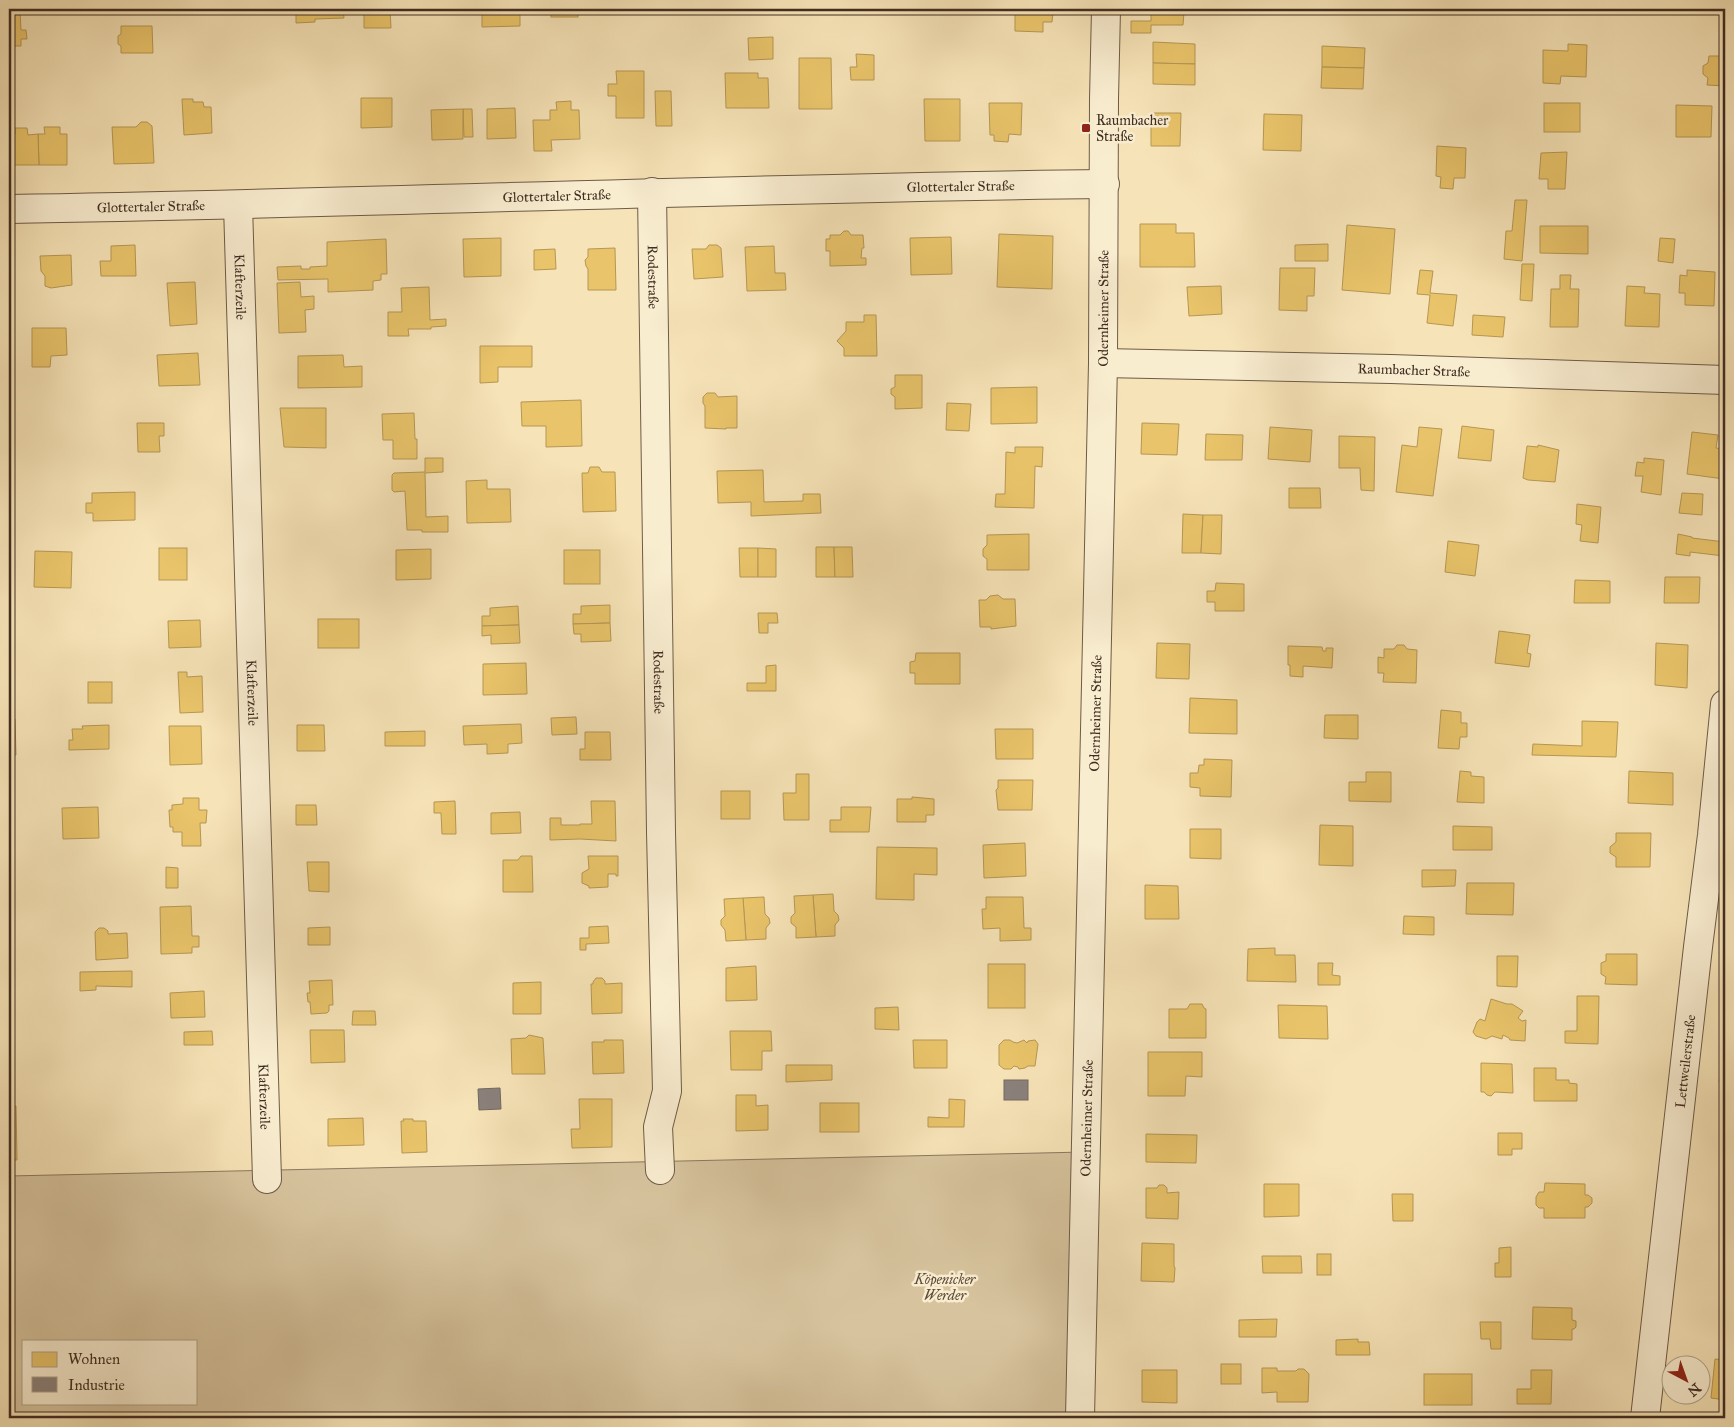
<svg xmlns="http://www.w3.org/2000/svg" width="1734" height="1427" font-family="'IM FELL Great Primer',serif">
  <rect width="100%" height="100%" fill="#f6e3b7"/>
  <filter id="stains"><feTurbulence type="fractalNoise" baseFrequency=".004" numOctaves="4"/><feColorMatrix values="0 0 0 0 .2 0 0 0 0 .09 0 0 0 0 .02 0 0 0 .5 -.17"/></filter>
  <radialGradient id="worn" r=".72"><stop offset=".6" stop-color="#630" stop-opacity="0"/><stop offset="1" stop-color="#630" stop-opacity=".3"/></radialGradient>
  <path fill="#d7c49e" stroke="#8c7960" fill-rule="evenodd" d="M1085 1152 1080 1418H9V1176ZM24 1341H196V1403H24Z"/>
  <g fill="#e9c46a" stroke="#b69754">
    <path d="M296 9H343L344 18 315 19V22L296 23Z"/>
    <path d="M364 9H390L391 28H364Z"/>
    <path d="M482 9H520V26L482 27Z"/>
    <rect x="551" y="9" width="27" height="8"/>
    <path d="M1015 9H1045V12H1053L1052 22H1043V32L1015 31Z"/>
    <path d="M1155 9H1191V12H1184L1183 25H1151V33H1131V21H1151V11H1155Z"/>
    <path d="M20 10 21 30H26L27 39H21V46H9V11Z"/>
    <path d="M121 26H152L153 53H121V46L118 44V36L121 34Z"/>
    <path d="M773 37V59L749 60 748 38Z"/>
    <path d="M1153 42 1195 44V64L1153 63Z"/>
    <path d="M1568 44 1587 45 1586 77 1561 76 1560 84 1543 83V50L1568 51Z"/>
    <path d="M1322 46 1365 48 1364 68 1322 67Z"/>
    <path d="M856 54 874 55V80H851L850 67H857Z"/>
    <path d="M1709 56H1725V86L1707 85 1708 78 1703 74V66L1708 63Z"/>
    <path d="M799 58H831L832 109H799Z"/>
    <path d="M1153 63 1195 64V85L1153 84Z"/>
    <path d="M1322 67 1364 68 1363 89 1321 88Z"/>
    <path d="M616 71H644V118H616V96H608V84H617Z"/>
    <path d="M725 73H758V78H768L769 108H726Z"/>
    <path d="M655 91H671L672 126H656Z"/>
    <path d="M361 98H392V127L361 128Z"/>
    <path d="M182 99H193V102H203L204 107H211L212 133 184 135Z"/>
    <path d="M924 99H960V141H925Z"/>
    <path d="M571 101V110H579L580 139 551 140 552 151H534L533 120H550V110H557L556 102Z"/>
    <path d="M989 103H1022L1021 135 1009 134 1008 142 994 141V135H990Z"/>
    <rect x="1544" y="103" width="36" height="29"/>
    <path d="M1676 105 1712 106 1711 137H1676Z"/>
    <path d="M515 108 516 138 487 139V109Z"/>
    <path d="M463 109H472L473 137H464Z"/>
    <path d="M463 109V139L432 140 431 110Z"/>
    <path d="M1151 113H1181L1180 146H1151Z"/>
    <path d="M1264 114 1302 115 1301 151 1263 150Z"/>
    <path d="M141 122H147L152 126 154 163 114 164 112 127H136Z"/>
    <path d="M44 127H60V134H67V165H39L38 134H45Z"/>
    <path d="M15 128H27L28 135 38 134 39 165H9V134H15Z"/>
    <path d="M1437 146 1466 148 1465 178H1454L1453 189 1440 188 1441 177 1436 176Z"/>
    <path d="M1567 152 1565 189H1548V179H1539L1541 153Z"/>
    <path d="M1515 200H1527L1522 261 1504 259 1506 231H1512Z"/>
    <path d="M1140 224H1176V233H1194L1195 267H1140Z"/>
    <path d="M1347 225 1395 229 1390 294 1342 290Z"/>
    <path d="M1540 226H1588V254L1540 253Z"/>
    <path d="M844 231H848L851 235H863L864 248H862L861 258H866V265L830 266V251H826V239H830V235H840Z"/>
    <path d="M999 234 1053 236 1052 289 997 287Z"/>
    <path d="M951 237 952 274 911 275 910 238Z"/>
    <path d="M501 238V276L464 277 463 239Z"/>
    <path d="M1660 238 1675 239 1673 263 1658 261Z"/>
    <path d="M386 239 387 274H381V280L373 281V290L328 292V279L278 280 277 267 301 266V269H310V267L327 266V242Z"/>
    <path d="M1328 244V261H1295V245Z"/>
    <path d="M135 245 136 276H101L100 261H111V246Z"/>
    <path d="M709 245H717L721 248 723 277 694 279 692 249H706Z"/>
    <path d="M774 246 775 273H785L786 290 747 291 745 247Z"/>
    <path d="M615 248 616 290H588V269L586 266 585 260 588 257V249Z"/>
    <path d="M555 249 556 269 534 270V250Z"/>
    <path d="M71 255 72 285 51 288 45 286V276L41 271 40 256Z"/>
    <path d="M1522 264H1534L1532 301 1520 300Z"/>
    <path d="M1280 268H1315L1314 296H1307V311L1279 310Z"/>
    <path d="M1420 270 1433 271 1430 293 1457 295 1453 326 1427 323 1430 295 1417 294Z"/>
    <path d="M1687 270 1715 272 1714 306 1685 305V293H1679L1680 275 1687 276Z"/>
    <path d="M1560 275H1571L1570 289H1579L1578 327H1550L1551 289H1560Z"/>
    <path d="M195 282 197 324 170 326 167 283Z"/>
    <path d="M300 282 301 297 314 296V309L305 310 306 332 279 333 277 283Z"/>
    <path d="M1221 286 1222 314 1189 316 1187 287Z"/>
    <path d="M1627 286 1645 287 1644 293 1660 294 1659 327 1625 326Z"/>
    <path d="M429 287 430 320 446 319V326L431 327V329H408L409 336H388V312H402L401 288Z"/>
    <path d="M864 315H876L877 356H844V348L837 341 846 331V322H864Z"/>
    <path d="M1473 315 1505 317 1503 337 1472 335Z"/>
    <path d="M32 328H66L67 355 51 356 50 367H32Z"/>
    <path d="M480 346H532V367H498V382L480 383Z"/>
    <path d="M198 353 200 385 159 386 157 355Z"/>
    <path d="M343 355 344 367 362 366V387L298 388V356Z"/>
    <path d="M895 375H922V408L895 409V397L891 394V389L895 387Z"/>
    <path d="M1037 387V423L991 424V388Z"/>
    <path d="M707 393H715L718 397 737 396V428H726V429L705 428V406L703 403V397Z"/>
    <path d="M581 400 582 446 546 447V426H522L521 402Z"/>
    <path d="M947 403 971 404 969 431 946 430Z"/>
    <path d="M280 408H326V448L284 447Z"/>
    <path d="M414 413 415 439H417V459H393V440H383L382 414Z"/>
    <path d="M137 423H164V436H159L160 452H138Z"/>
    <path d="M1142 423 1179 424 1177 455 1141 454Z"/>
    <path d="M1462 426 1494 430 1491 461 1458 458Z"/>
    <path d="M1270 427 1312 430 1310 462 1268 459Z"/>
    <path d="M1419 427 1442 429 1433 496 1396 492 1402 445 1417 447Z"/>
    <path d="M1692 432 1718 435 1716 448 1725 449 1724 479 1687 474Z"/>
    <path d="M1206 434 1243 435 1242 460H1205Z"/>
    <path d="M1339 436 1375 437 1374 491 1361 490 1360 468H1339Z"/>
    <path d="M1538 445 1559 450 1555 482 1528 480 1523 478 1527 446 1538 447Z"/>
    <path d="M1015 447H1043L1042 467 1035 466 1034 508 995 507 996 494H1005L1006 452 1015 453Z"/>
    <path d="M425 458H443V472L425 473 426 517 448 516V532H422V530H407L405 491 394 492 392 490V475L394 473 425 472Z"/>
    <path d="M1644 458 1664 460 1661 495 1641 492 1643 476H1635L1637 462 1644 463Z"/>
    <path d="M590 467H599L602 472H615L616 511 583 512 582 473H588Z"/>
    <path d="M763 470 764 502 803 501V494H820L821 513 751 516V502L718 503 717 471Z"/>
    <path d="M487 480V489H510L511 522 467 523 466 481Z"/>
    <path d="M1289 488H1320L1321 508H1289Z"/>
    <path d="M135 492V520L93 521V513H86V503H92V493Z"/>
    <path d="M1682 493 1703 494 1702 515 1679 513Z"/>
    <path d="M1577 504 1601 507 1598 543 1580 541 1582 525 1576 524Z"/>
    <path d="M1183 514 1203 515 1201 553H1182Z"/>
    <path d="M1203 515H1222L1221 554 1201 553Z"/>
    <path d="M1029 534V570H987V559L983 556V549L987 545V535Z"/>
    <path d="M1678 534 1692 537V538L1725 542 1724 556 1690 552V556L1676 554Z"/>
    <path d="M1448 541 1479 545 1475 576 1445 572Z"/>
    <path d="M816 547H834L835 577H816Z"/>
    <path d="M834 547H852L853 577H835Z"/>
    <rect x="159" y="548" width="28" height="32"/>
    <path d="M739 548H758V577H740Z"/>
    <path d="M758 548 776 549V577H758Z"/>
    <path d="M431 549V579L396 580V550Z"/>
    <rect x="564" y="550" width="36" height="34"/>
    <path d="M35 551 72 552 71 588 34 587Z"/>
    <path d="M1665 577H1700L1699 603H1664Z"/>
    <path d="M1575 580 1610 581V603H1574Z"/>
    <path d="M1216 583 1244 584V611H1215V602H1207V591H1215Z"/>
    <path d="M998 595 1003 599H1015L1016 626 991 629V627H980L979 600H986L990 596Z"/>
    <path d="M610 605V623L573 624V614H581V606Z"/>
    <path d="M518 606 519 625 482 626V616H490V608Z"/>
    <path d="M758 613H777L778 623H768V633H759Z"/>
    <rect x="318" y="619" width="41" height="29"/>
    <path d="M200 620 201 647 169 648 168 621Z"/>
    <path d="M610 623 611 641 581 642V634H574L573 624Z"/>
    <path d="M519 625 520 643 491 644V635L482 636V626Z"/>
    <path d="M1499 631 1530 635 1527 653 1531 654 1529 667 1495 663Z"/>
    <path d="M1157 643 1190 644 1189 679 1156 678Z"/>
    <path d="M1656 643 1688 645 1687 688 1655 685Z"/>
    <path d="M1397 645H1404L1407 649 1417 650 1416 683 1383 682 1384 673H1378V657L1384 658V649H1394Z"/>
    <path d="M1288 646 1322 647 1323 651H1326V648H1333L1332 668 1303 666V677L1290 676V665H1288Z"/>
    <path d="M916 653H960V684H915V673H910V662L915 661Z"/>
    <path d="M526 663 527 694 483 695V664Z"/>
    <path d="M776 665V691H747V683H766V666Z"/>
    <path d="M178 672H187V677L202 676 203 712 180 713Z"/>
    <rect x="88" y="682" width="24" height="21"/>
    <path d="M1190 698 1237 700V734L1189 733Z"/>
    <path d="M1441 710 1461 712V723H1467V737H1460L1459 749 1438 748Z"/>
    <path d="M1325 715H1358V739L1324 738Z"/>
    <path d="M576 717 577 734 552 735 551 718Z"/>
    <path d="M9 719H15L16 755H9Z"/>
    <path d="M1582 721 1618 722 1616 757 1532 755 1533 744 1582 746Z"/>
    <path d="M521 724 522 743 508 744V753L487 754V744L464 745 463 726Z"/>
    <path d="M109 725V749L69 750V740H73L72 729H83L82 726Z"/>
    <path d="M297 725H324L325 751H297Z"/>
    <path d="M169 726H201L202 764 170 765Z"/>
    <path d="M995 729H1033V759H996Z"/>
    <path d="M425 731V746H385V732Z"/>
    <path d="M585 732H610L611 760H580V749H585Z"/>
    <path d="M1204 759 1232 760 1231 797 1200 796V788L1190 787V773H1198L1199 765H1204Z"/>
    <path d="M1460 771 1471 772V776L1484 777V803L1457 802Z"/>
    <path d="M1629 771 1673 773V805L1628 803Z"/>
    <path d="M1366 772H1391V802L1349 801V782H1366Z"/>
    <path d="M796 774H809V820H784L783 793H796Z"/>
    <path d="M998 780H1033L1032 810H998L996 790 998 788Z"/>
    <rect x="721" y="791" width="29" height="28"/>
    <path d="M912 797 934 799V815H926V822H897V799H912Z"/>
    <path d="M183 798H199V810H207L206 823H200L201 846H182V832H173V827H170L169 810H172V805L183 804Z"/>
    <path d="M455 801 456 834H442L441 813H434V802Z"/>
    <path d="M591 801H615L616 841 580 839 550 840V818H561V825H580V824H592Z"/>
    <path d="M296 805H316L317 825H296Z"/>
    <path d="M98 807 99 838 63 839 62 808Z"/>
    <path d="M841 807H871L869 832H830V820H841Z"/>
    <path d="M520 812 521 833 491 834V813Z"/>
    <path d="M1320 825 1353 826V866L1319 865Z"/>
    <path d="M1453 826 1492 827V850H1453Z"/>
    <path d="M1190 829H1221V859L1190 858Z"/>
    <path d="M1616 833H1651L1650 867H1616V857L1610 853V847L1616 842Z"/>
    <path d="M1025 843 1026 876 984 878 983 845Z"/>
    <path d="M877 847 937 848V875L914 874V900L876 899Z"/>
    <path d="M521 856H532L533 892H503V860H518Z"/>
    <path d="M588 856H618V876H616V874H608V887L589 888V886L582 883V873L589 869Z"/>
    <path d="M307 862H329V892L309 891Z"/>
    <path d="M166 867 178 868V888H166Z"/>
    <path d="M1422 870H1456L1455 886 1422 887Z"/>
    <path d="M1467 883H1514L1513 915 1466 914Z"/>
    <path d="M1145 885 1178 886 1179 919H1145Z"/>
    <path d="M833 894 834 911 838 915 839 920 835 925V936L816 937 813 895Z"/>
    <path d="M813 895 816 937 796 938V927L791 923V917L795 913 794 896Z"/>
    <path d="M764 897 765 914 769 918 770 923 766 928V939L746 940 743 898Z"/>
    <path d="M986 897H1023L1024 928H1031V940L1000 941V928L983 929 982 909H986Z"/>
    <path d="M743 898 746 940 726 941 725 930 721 925V920L725 916 724 899Z"/>
    <path d="M191 906 192 936H199V947H192V953L161 954 160 907Z"/>
    <path d="M1404 916 1434 917V935L1403 934Z"/>
    <path d="M608 926 609 943 586 944V950H580V938H589V927Z"/>
    <path d="M330 927V945H308V928Z"/>
    <path d="M99 928H104L108 931V934L127 933 128 958 96 960 95 932Z"/>
    <path d="M1275 948V955H1295L1296 982 1247 981 1248 949Z"/>
    <path d="M1606 954H1637V985L1605 984 1606 977 1601 974V963L1606 961Z"/>
    <path d="M1497 956H1518L1517 987 1497 986Z"/>
    <path d="M1318 963H1333L1332 975 1340 976V985H1318Z"/>
    <rect x="988" y="964" width="37" height="44"/>
    <path d="M756 966 757 1000 726 1001V968Z"/>
    <path d="M132 971V987L96 986V990L80 991V972Z"/>
    <path d="M596 978H602L605 981V984L622 983V1013L592 1014 591 984H593V982Z"/>
    <path d="M332 980 333 1005H329V1011L327 1013 311 1014 310 1002H308L307 993H310L309 981Z"/>
    <path d="M541 982V1014H513V983Z"/>
    <path d="M204 991 205 1017 171 1018 170 993Z"/>
    <path d="M1577 996H1599L1598 1044 1565 1043V1031H1577Z"/>
    <path d="M1491 999 1507 1004H1512L1523 1011 1518 1018 1522 1021 1526 1020 1525 1041 1510 1040 1509 1038 1503 1035 1502 1039 1492 1036 1486 1039 1476 1036 1473 1032 1477 1022 1480 1019 1485 1021Z"/>
    <path d="M1190 1004H1202L1204 1008 1206 1009V1038H1169V1009H1187Z"/>
    <path d="M1278 1005 1327 1006 1328 1039 1279 1038Z"/>
    <path d="M898 1007 899 1030 875 1029V1008Z"/>
    <path d="M353 1011H375L376 1025H352Z"/>
    <path d="M310 1030H344L345 1062 311 1063Z"/>
    <path d="M212 1031 213 1045H184V1032Z"/>
    <path d="M730 1031H771L772 1051H762V1070H731Z"/>
    <path d="M529 1035 543 1038 545 1074H512L511 1039 526 1038Z"/>
    <path d="M604 1040H623L624 1073 593 1074 592 1042H604Z"/>
    <path d="M913 1040H947V1068H914Z"/>
    <path d="M1004 1040H1010L1013 1042 1017 1043 1024 1040 1027 1043 1028 1041 1035 1040 1038 1044 1035 1066H1028L1025 1068 1019 1069 1018 1067 1014 1066 1011 1069H1004L999 1065V1045Z"/>
    <path d="M1723 1048H1725V1083L1719 1082Z"/>
    <path d="M1148 1052H1202V1077L1186 1076 1185 1096H1148Z"/>
    <path d="M1481 1063 1512 1064 1513 1093 1495 1092 1491 1096 1487 1095 1484 1092H1481Z"/>
    <path d="M786 1065H832V1080L786 1082Z"/>
    <path d="M1534 1068H1556V1080H1569V1083L1577 1084V1101H1534Z"/>
    <path d="M736 1095H756V1106L768 1105V1130L736 1131Z"/>
    <path d="M579 1099H612V1147L572 1148 571 1129H580Z"/>
    <path d="M949 1099 965 1100 964 1127H928V1117L949 1118Z"/>
    <rect x="820" y="1103" width="39" height="29"/>
    <path d="M16 1106 17 1160H9V1107Z"/>
    <path d="M363 1118 364 1145 328 1146V1119Z"/>
    <path d="M403 1119H413V1121H426L427 1152 402 1153 401 1121H404Z"/>
    <path d="M1498 1133H1522V1149H1512V1155H1498Z"/>
    <path d="M1146 1134 1197 1135 1196 1163 1146 1162Z"/>
    <path d="M1545 1183 1585 1184V1195H1588L1592 1198V1203L1588 1207H1585V1218H1544V1208H1539L1536 1205V1197L1539 1192H1544Z"/>
    <path d="M1264 1184H1299V1216L1264 1217Z"/>
    <path d="M1159 1185H1164L1167 1188V1193L1179 1192 1178 1219 1146 1218V1188H1157Z"/>
    <path d="M1392 1194H1413V1221H1393Z"/>
    <path d="M1142 1243 1174 1244V1266L1175 1268 1174 1282 1141 1281Z"/>
    <path d="M1511 1247V1277H1495V1263H1499V1248Z"/>
    <rect x="1317" y="1254" width="14" height="21"/>
    <path d="M1262 1256H1301L1302 1273H1263Z"/>
    <path d="M1724 1296 1725 1297V1327L1721 1326 1722 1315 1719 1311Z"/>
    <path d="M1533 1307 1572 1308V1320L1576 1321V1327L1574 1329H1572V1340L1532 1339Z"/>
    <path d="M1277 1319 1276 1337H1239V1320Z"/>
    <path d="M1480 1322H1501V1349H1491L1490 1339H1481Z"/>
    <path d="M1358 1339V1342H1369L1370 1355H1336V1340Z"/>
    <path d="M1715 1359 1725 1360V1400L1711 1398Z"/>
    <rect x="1221" y="1364" width="20" height="20"/>
    <path d="M1262 1368H1277V1371H1296L1298 1369H1304L1309 1374 1308 1402H1277V1392L1262 1393Z"/>
    <path d="M1142 1370H1177V1403L1142 1402Z"/>
    <path d="M1531 1370H1552L1551 1404H1517V1389H1531Z"/>
    <rect x="1424" y="1374" width="48" height="31"/>
  </g>
  <g fill="#8a817c" stroke="#746861">
    <rect x="1004" y="1080" width="24" height="20"/>
    <path d="M500 1088 501 1109 479 1110 478 1089Z"/>
  </g>
  <g fill="none" stroke-linecap="round" stroke-linejoin="round">
    <g stroke="#6e5b47" stroke-width="30">
      <g id="minor">
        <path id="s1" d="M652 192 661 832 667 1091 658 1127 660 1170"/>
        <path id="s2" d="M238 205 267 1179"/>
        <path id="s3" d="M9 209C374 203 739 188 1105 184"/>
        <path id="s4" d="M1103 363 1391 369 1725 380"/>
        <path id="s5" d="M1080 1418 1103 363 1104 99 1106 9"/>
        <path id="s6" d="M1645 1418 1698 947 1712 835 1725 704"/>
      </g>
    </g>
    <use href="#minor" stroke="#f9edd0" stroke-width="28"/>
  </g>
  <rect fill="#8f2418" stroke="#f9edd0" stroke-width="2" x="1081" y="123" width="10" height="10" rx="2.5"/>
  <g text-anchor="middle" stroke-width="5" stroke-linejoin="round" paint-order="stroke">
    <g font-size="14" fill="#402e22" stroke="#f9edd0" text-anchor="start">
      <text x="1096" y="125">Raumbacher<tspan x="1096" dy="16">Straße</tspan></text>
    </g>
    <g font-size="14" fill="#402e22" stroke="#f9edd0">
      <text dy="5" stroke="none"><textPath href="#s3" startOffset="952">Glottertaler Straße</textPath></text>
      <text dy="5" stroke="none"><textPath href="#s3" startOffset="548">Glottertaler Straße</textPath></text>
      <text dy="5" stroke="none"><textPath href="#s3" startOffset="142">Glottertaler Straße</textPath></text>
      <text dy="5" stroke="none"><textPath href="#s1" startOffset="85">Rodestraße</textPath></text>
      <text dy="5" stroke="none"><textPath href="#s2" startOffset="82">Klafterzeile</textPath></text>
      <text dy="5" stroke="none"><textPath href="#s5" startOffset="1110">Odernheimer Straße</textPath></text>
      <text dy="5" stroke="none"><textPath href="#s4" startOffset="311">Raumbacher Straße</textPath></text>
      <text dy="5" stroke="none"><textPath href="#s1" startOffset="490">Rodestraße</textPath></text>
      <text dy="5" stroke="none"><textPath href="#s2" startOffset="488">Klafterzeile</textPath></text>
      <text dy="5" stroke="none"><textPath href="#s5" startOffset="705">Odernheimer Straße</textPath></text>
      <text dy="5" stroke="none"><textPath href="#s6" startOffset="359">Lettweilerstraße</textPath></text>
      <text dy="5" stroke="none"><textPath href="#s2" startOffset="892">Klafterzeile</textPath></text>
      <text dy="5" stroke="none"><textPath href="#s5" startOffset="300">Odernheimer Straße</textPath></text>
    </g>
    <g font-size="14" font-style="italic" fill="#5e4c3b" stroke="#f9edd0">
      <text x="945" y="1284">Köpenicker<tspan x="945" dy="16">Werder</tspan></text>
    </g>
  </g>
  <rect width="1734" height="1427" fill="none" stroke="#f6e3b7" stroke-width="30"/>
  <rect x="10" y="10" width="1714" height="1407" fill="none" stroke="#402e22" stroke-width="2.5"/>
  <rect x="15" y="15" width="1704" height="1397" fill="none" stroke="#402e22"/>
  <rect x="22" y="1340" width="175" height="65" fill="#f9edd0" stroke="#afa18a"/>
  <rect x="32" y="1352" width="25" height="15" fill="#e9c46a" stroke="#afa18a"/>
  <text x="68" y="1364" font-size="15" fill="#402e22">Wohnen</text>
  <rect x="32" y="1377" width="25" height="15" fill="#8a817c" stroke="#afa18a"/>
  <text x="68" y="1390" font-size="15" fill="#402e22">Industrie</text>
  <g transform="translate(1686 1380) rotate(139)"><circle r="24" fill="#f9edd0" stroke="#afa18a"/>
  <path d="M0-4L9 19L0 12L-9 19Z" fill="#8f2418"/>
  <text y="-8" font-size="14" font-weight="bold" text-anchor="middle" fill="#402e22">N</text>
  </g>
  <rect width="100%" height="100%" filter="url(#stains)"/>
  <rect width="100%" height="100%" fill="url(#worn)"/>
</svg>
